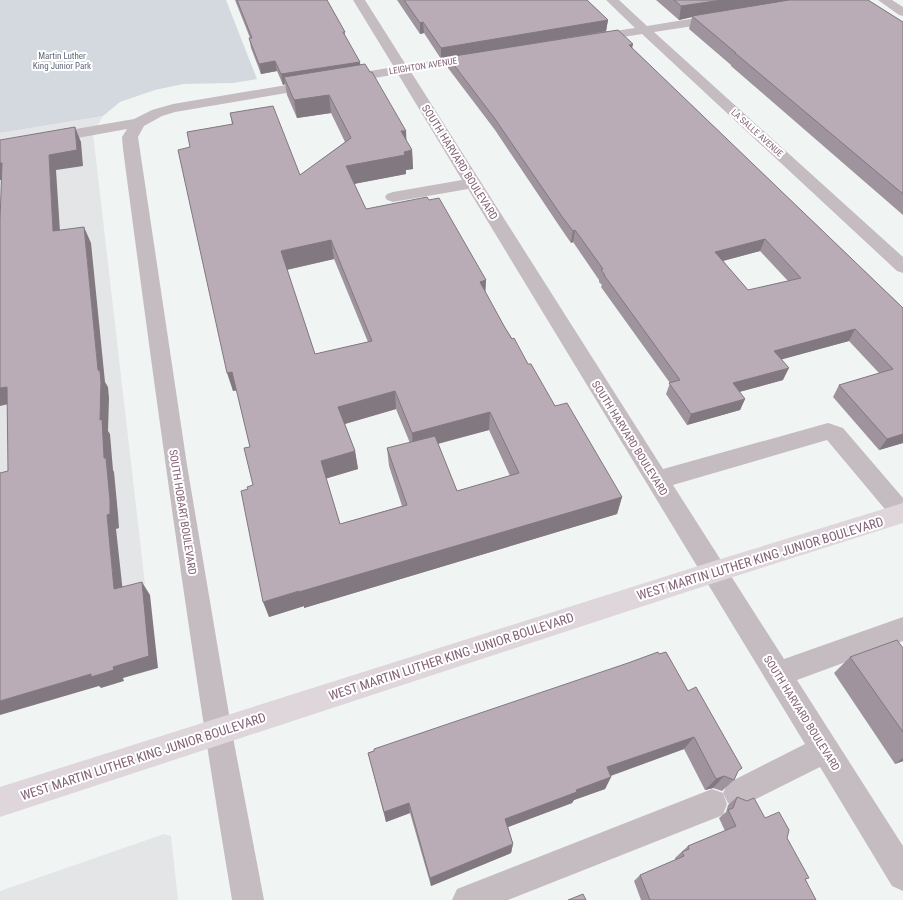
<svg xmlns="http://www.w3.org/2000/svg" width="903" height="900" font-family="'Roboto Condensed',sans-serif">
  <rect width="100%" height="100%" fill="#f0f5f4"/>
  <g fill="#e4e5e6">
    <path d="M103 116 93 133 145 584 0 626V133Z"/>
    <path d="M164 834 171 836 178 900H0V891Z"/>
  </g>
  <path fill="#d4d9df" d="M0 0H226L257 79 233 83 183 84 155 90 120 102 103 116 0 133Z"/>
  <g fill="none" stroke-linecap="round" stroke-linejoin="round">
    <g fill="#c5bcc2" fill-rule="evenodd">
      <path d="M353 0H365L406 65 477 53 482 54 484 57 482 60 477 61 411 72 663 469 828 423 843 428 903 498 902 523 894 520 827 440 673 485 784 659 903 617V641L797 680 903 846V891L892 886 820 767 738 808 728 803 723 793 728 783 805 744 468 189 393 202 387 200 385 197 387 194 393 192 462 180 398 74 175 112 162 116 144 126 138 137 187 465 232 732 264 900H232C190 650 156 400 123 149L122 137 127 129 0 152V142L134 119 152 110 173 104 394 67Z"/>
      <path d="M606 0H619L647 26 720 14 724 15 726 18 724 21 720 22 654 32 903 257V273L897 271 642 34 592 42 587 41 586 38 587 35 635 28Z"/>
      <path d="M878 0H892L903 7V16L899 15Z"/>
      <path d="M712 789 723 793 727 804 723 815 508 900H452L457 889Z"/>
    </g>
    <path fill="#dfd6dc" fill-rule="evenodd" d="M903 503V523L714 583 0 817V787L714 561Z"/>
  </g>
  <g fill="#9f949d" fill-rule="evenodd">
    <path d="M235 0H327L345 32V35L360 65 412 150 413 169 406 170V174L354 184 366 209 429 200 486 280 485 292 504 326 555 406 622 497 617 514 304 608V606L269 617 248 489 253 485 250 447 237 390 233 391 190 147 232 124 230 113 300 175 345 142 331 113 297 118 287 95 285 84 283 85 277 71 261 74 251 48 249 38H250ZM334 259 368 342 315 354 287 270ZM396 409 410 443 387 448 389 466 402 506 340 524 326 478 358 469 355 451 345 424ZM489 430 510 476 457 491 438 444Z"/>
    <path d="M397 0H587L608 20 606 31 632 48 903 308V443L879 450 833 397 839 385 879 373 849 341 781 359 783 380 739 392 745 399 740 410 687 425 666 394 670 383 601 287 602 285 599 282V280L573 242 571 243 562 230 495 130 448 68V58L441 59 424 33 420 34ZM760 251 788 281 748 290 723 261Z"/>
    <path d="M656 0H868L903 22V215L731 66V65L689 29 692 17 679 20Z"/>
    <path d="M903 648V761L895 764 834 673 850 657Z"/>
    <path d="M659 654 688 691 737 774 734 780 722 791 713 788 705 790 684 749 611 776V777L605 789 574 800 572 803 508 827 513 844 511 853 431 886 410 813 386 822 368 753Z"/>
    <path d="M737 797 765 818 787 838 805 879 816 900H641L634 881 640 875 675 860V858L688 846 725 831 719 818 726 812 728 805Z"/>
  </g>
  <g fill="#82787f">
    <path d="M722 0H799L692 16V17L679 20 681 6Z"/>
    <path d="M608 20 606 31 441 59V48Z"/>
    <path d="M423 22 424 33 420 34V23Z"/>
    <path d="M633 44 631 55 629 45Z"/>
    <path d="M275 61 277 71 261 74 259 64Z"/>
    <path d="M360 62 361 72 284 77 285 84 283 85 281 74Z"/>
    <path d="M329 95 331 113 297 118 294 100Z"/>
    <path d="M75 127 81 142 83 166 56 170 61 247 53 231 49 155Z"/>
    <path d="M401 131H406L407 149Z"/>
    <path d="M412 150 413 169 406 170V174L348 185 346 166Z"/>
    <path d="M0 163H2L9 179 0 180Z"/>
    <path d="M84 227 91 243 105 382 108 387 109 398 108 431 110 434 113 470 114 472 118 514 119 528 116 529 124 602 114 589 107 515 104 458 100 420 98 370Z"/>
    <path d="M575 230 573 242 571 243 573 231Z"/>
    <path d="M765 239 760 251 711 264 715 252Z"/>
    <path d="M331 240 334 259 285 270 281 251Z"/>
    <path d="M486 280 485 299 480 282Z"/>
    <path d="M855 329 849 341 769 363 774 351Z"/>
    <path d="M789 368 783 380 728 395 733 383Z"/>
    <path d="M232 372 238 390 233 391 227 373Z"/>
    <path d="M7 387 17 402 0 406V388Z"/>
    <path d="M395 391 396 409 341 425 338 407Z"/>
    <path d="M745 399 740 410 687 425 691 414Z"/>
    <path d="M490 412 489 430 413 450 412 433Z"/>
    <path d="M903 434V443L879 450 887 439Z"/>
    <path d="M355 451 358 469 325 479 321 461Z"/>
    <path d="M622 497 617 514 304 608V606L269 617 263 602Z"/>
    <path d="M142 582 150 595 158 668 123 678 124 681 101 688 99 686 0 715V701L113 667Z"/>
    <path d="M694 737 684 749 601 779 607 767Z"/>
    <path d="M903 758V761L895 764Z"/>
    <path d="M724 776 713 788 705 790 716 779Z"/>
    <path d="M611 777 605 789 574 800 572 803 503 829 505 819 576 790Z"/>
    <path d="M409 803 410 813 386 822 384 812Z"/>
    <path d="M513 844 511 853 431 886 430 878Z"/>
  </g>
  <g fill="#b9acb6" stroke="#82787f" fill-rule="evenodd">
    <path d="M237 0H327L345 32H343L360 62 281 74 275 61 259 64 249 38H252Z"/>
    <path d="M404 0H587L608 20 441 48 423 22 420 23Z"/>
    <path d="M674 0H722L681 6Z"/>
    <path d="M789 0H868L903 22V194L735 53H736L692 16Z"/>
    <path d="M618 30 633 44 629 45 903 308V434L887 439 839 385 893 369 855 329 774 351 789 368 733 383 745 399 691 414 669 383 680 380 604 275H605L601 270 603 269 575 230 573 231 563 218 495 119 448 57ZM765 239 801 278 748 290 715 252Z"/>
    <path d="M365 64 370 72H372L406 131H401L412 150 404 152 405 155 346 166 366 209 427 197 429 200 439 198 486 280 480 282 504 326 512 339 514 338 528 364H531L555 406 567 403 622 497 299 592V591L263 602 241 491 248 489 247 487 253 485 244 448 250 447 232 372 227 373 178 150 190 147 187 132 233 124 230 113 273 106 300 175 351 138 329 95 294 100 284 77ZM331 240 372 341 315 354 281 251ZM395 391 412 433 490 412 519 473 457 491 435 436 387 448 407 505 340 524 321 461 355 451 338 407Z"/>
    <path d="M75 127 77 150 49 155 53 231 84 227 98 370 100 371 101 382 100 420 102 419 104 458H106L110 500V514L107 515 114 589 142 582 149 656 113 667 114 670 91 677V674L0 701V473L8 471 7 387 0 388V221L2 163H0V140Z"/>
    <path d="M897 640 903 648V732L850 657Z"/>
    <path d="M658 652 659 654 666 652 688 691 696 687 742 768 738 771 734 780 724 776 716 779 694 737 607 767 611 777 576 790 577 792 505 819 513 844 430 878 409 803 384 812 368 753 374 751V749L628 663Z"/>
    <path d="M737 797 747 801 754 798 765 818 779 812 789 830 787 838 809 878 805 879 816 900H650L640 875 684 856 682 852 689 849 688 846 736 826 728 810 733 808Z"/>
    <path d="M583 894 586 900H568Z"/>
  </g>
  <g text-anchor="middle" stroke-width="4" stroke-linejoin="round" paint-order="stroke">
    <g font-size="9" fill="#61687a" stroke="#fff">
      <text x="62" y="59">Martin Luther<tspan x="62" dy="10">King Junior Park</tspan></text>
    </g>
    <g font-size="9" fill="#836277" stroke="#fff">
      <text transform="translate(423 66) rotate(-9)" y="3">LEIGHTON AVENUE</text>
      <text transform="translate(757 133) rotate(42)" y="3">LA SALLE AVENUE</text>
    </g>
    <g font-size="11" fill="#836277" stroke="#fff">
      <text transform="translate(460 162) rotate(58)" y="4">SOUTH HARVARD BOULEVARD</text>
      <text transform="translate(630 438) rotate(58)" y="4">SOUTH HARVARD BOULEVARD</text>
      <text transform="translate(183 512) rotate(81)" y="4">SOUTH HOBART BOULEVARD</text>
      <text transform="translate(802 713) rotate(58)" y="4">SOUTH HARVARD BOULEVARD</text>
    </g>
    <g font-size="13" fill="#836277" stroke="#fff">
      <text transform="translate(760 558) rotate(-17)" y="5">WEST MARTIN LUTHER KING JUNIOR BOULEVARD</text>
      <text transform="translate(451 656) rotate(-18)" y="5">WEST MARTIN LUTHER KING JUNIOR BOULEVARD</text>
      <text transform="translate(143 756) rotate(-18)" y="5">WEST MARTIN LUTHER KING JUNIOR BOULEVARD</text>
    </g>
  </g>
</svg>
